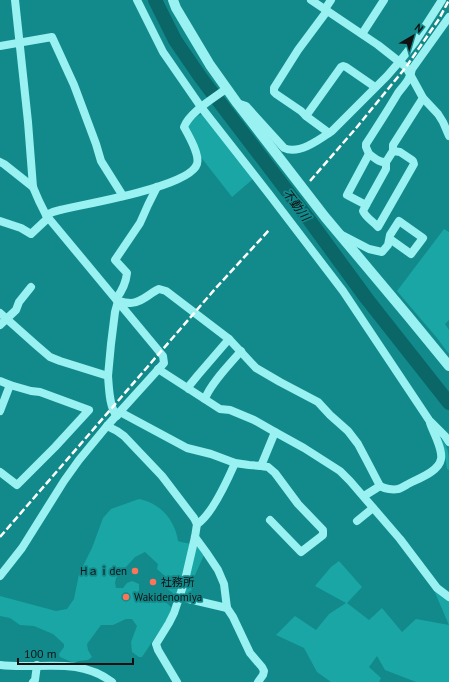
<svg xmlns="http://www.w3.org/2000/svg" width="449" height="682" font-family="'PT Sans','Noto Sans JP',sans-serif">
  <rect width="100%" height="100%" fill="#128a8b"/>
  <g fill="#19a6a5">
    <path d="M203 114 253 179 232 197 200 156 187 127C190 121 197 115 203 114Z"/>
    <path d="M444 229 449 232V320L445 324 449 330V354L437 338 397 291Z"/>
    <path d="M434 431C449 446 449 449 449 470L447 469 445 455Z"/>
    <path d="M139 499C160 503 175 520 178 541L181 542 197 545 205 553 194 577 191 592 188 594H174L161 584 166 577 157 569 158 564 145 552 135 557 116 578 115 583 116 588H123L127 583 132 581 139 584V593L142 594 159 596 171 607 170 615 142 657H139L132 652 131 642 137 626 132 619H126L113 625H101L87 644 88 650 92 657 88 660 79 661 74 663 60 657 59 654 64 647V644L53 634 34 626 20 625 10 618 0 616V596L56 611 67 609 74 599 79 574 92 548 103 518 111 509Z"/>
    <path d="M339 561 362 587 347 603 369 620 382 608 402 632 416 619 449 625 433 588 449 600V682H416L385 670 377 656 369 667 381 678 379 682H331L317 672 304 648 276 635 295 616 316 630 329 614 346 603 315 586 331 567Z"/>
  </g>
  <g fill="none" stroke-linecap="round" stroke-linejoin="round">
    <path stroke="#0b6667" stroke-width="14" d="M155 0 175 40 201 78 310 221 367 299 449 403"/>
    <g stroke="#99f1f1" stroke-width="8">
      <path d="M137 0 163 52 201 107 269 194 343 291 429 420 445 436 449 442"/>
      <path d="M311 0 378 45 406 67 417 87 423 98 438 114 443 122 449 136"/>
      <path d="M325 9 331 0"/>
      <path d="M362 34 384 0"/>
      <path d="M0 46 52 37 74 85 96 144 101 161 123 196"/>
      <path d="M423 98 393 145V151L386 162V169L366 205 347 195 369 154 366 147V144C377 127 388 110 398 93 404 85 410 80 412 69L449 17"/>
      <path d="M237 103 246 106 284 148C299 155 319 140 332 131L387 76 400 61 415 42 442 0"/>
      <path d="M306 116 301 111 276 94 274 92V88L298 50 327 11"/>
      <path d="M329 133 310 119 306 116 341 67 343 66 346 67 375 87"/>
      <path d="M369 154C375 158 379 163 386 162"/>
      <path d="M0 162 4 164 33 187"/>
      <path d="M366 205 363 211C366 218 373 221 378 227L414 164 413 161 412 160 400 152 393 151"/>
      <path d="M46 215C50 213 55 211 60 210 84 204 190 187 197 164 200 155 189 136 184 127 189 113 211 100 223 91"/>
      <path d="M0 221 21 228 31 234 48 218"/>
      <path d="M342 235 369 249 382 252 388 245 390 235 399 221 423 238 411 254 390 239"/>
      <path d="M116 299C122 291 126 283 127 273L115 260 140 223 148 205 157 187"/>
      <path d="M0 313 36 345 50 357 60 361 108 376C109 386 109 408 117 416"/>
      <path d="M0 325 16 310 19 302 31 287"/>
      <path d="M158 369 220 409 230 410 254 420 275 432 304 448 340 471 350 481 400 539 437 588 449 597"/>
      <path d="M108 376 111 344 115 312 118 301C122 302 127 303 131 303 141 303 150 293 159 289L166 291 229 339 256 368 280 382 318 402 330 415 348 431 358 444 367 461 380 486 364 496"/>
      <path d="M0 381 10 385 31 391 40 392 89 410 55 447 17 485 0 472"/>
      <path d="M189 389V386L198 375 229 339"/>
      <path d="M205 399C210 384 230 364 241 351"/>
      <path d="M0 411 10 385"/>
      <path d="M120 412 187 448 211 454 235 463 249 465 261 466 275 432"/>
      <path d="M107 426 117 431 124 436 162 476 194 518 197 524 195 537 185 580 174 613 169 623 156 644 158 650 177 682"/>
      <path d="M261 466 268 467 275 473 298 504 323 530V535L301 552 270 520"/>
      <path d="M380 486C385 489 393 490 398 489 402 488 406 485 410 483 420 478 439 471 441 459 443 449 433 432 430 423"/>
      <path d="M357 521 373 508"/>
      <path d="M197 524C211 516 228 479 235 463"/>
      <path d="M195 537 206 552 218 570 224 584 227 608 233 617 250 653 262 667 264 671 263 675 258 682"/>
      <path d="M0 576 22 548 64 481 79 460 107 426 164 363 163 356 46 215 39 201 33 187 28 122 15 0"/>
      <path d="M180 597 227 608"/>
      <path d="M0 665C39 670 77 656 112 682"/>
      <path d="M33 682 35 680 37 665"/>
    </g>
    <path stroke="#99f1f1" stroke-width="10" d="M173 0 176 8 210 65 237 103 325 217 408 316 449 366"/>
    <g stroke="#fff" stroke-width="2.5" stroke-dasharray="7 3" stroke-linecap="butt">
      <path d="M310 181 357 127 406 67 439 19 449 0"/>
      <path d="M0 537 215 289 270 229"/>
    </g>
  </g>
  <g fill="#ff7359" stroke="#128a8b" stroke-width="1.5">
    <circle cx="135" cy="571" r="4"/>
    <circle cx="153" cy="582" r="4"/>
    <circle cx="126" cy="597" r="4"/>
  </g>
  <g text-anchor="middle" stroke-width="3.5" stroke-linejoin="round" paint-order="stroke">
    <g font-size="11" fill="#111" stroke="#128a8b" text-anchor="start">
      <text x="127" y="575" text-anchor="end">Hａｉden</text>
      <text x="161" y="586">社務所</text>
      <text x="134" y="601">Wakidenomiya</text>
    </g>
    <g font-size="12" font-style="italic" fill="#111" stroke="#128a8b">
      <text transform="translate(296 205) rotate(53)" y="4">不動川</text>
    </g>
  </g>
  <g transform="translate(413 36) rotate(38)" stroke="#128a8b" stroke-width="3" paint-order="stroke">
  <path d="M0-3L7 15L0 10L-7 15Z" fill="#111111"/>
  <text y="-6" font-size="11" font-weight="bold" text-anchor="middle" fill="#111111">N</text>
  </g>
  <path d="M18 658v6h115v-6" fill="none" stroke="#111111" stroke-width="2"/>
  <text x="24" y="658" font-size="12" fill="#111111" stroke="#128a8b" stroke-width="3" paint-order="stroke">100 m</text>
</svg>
